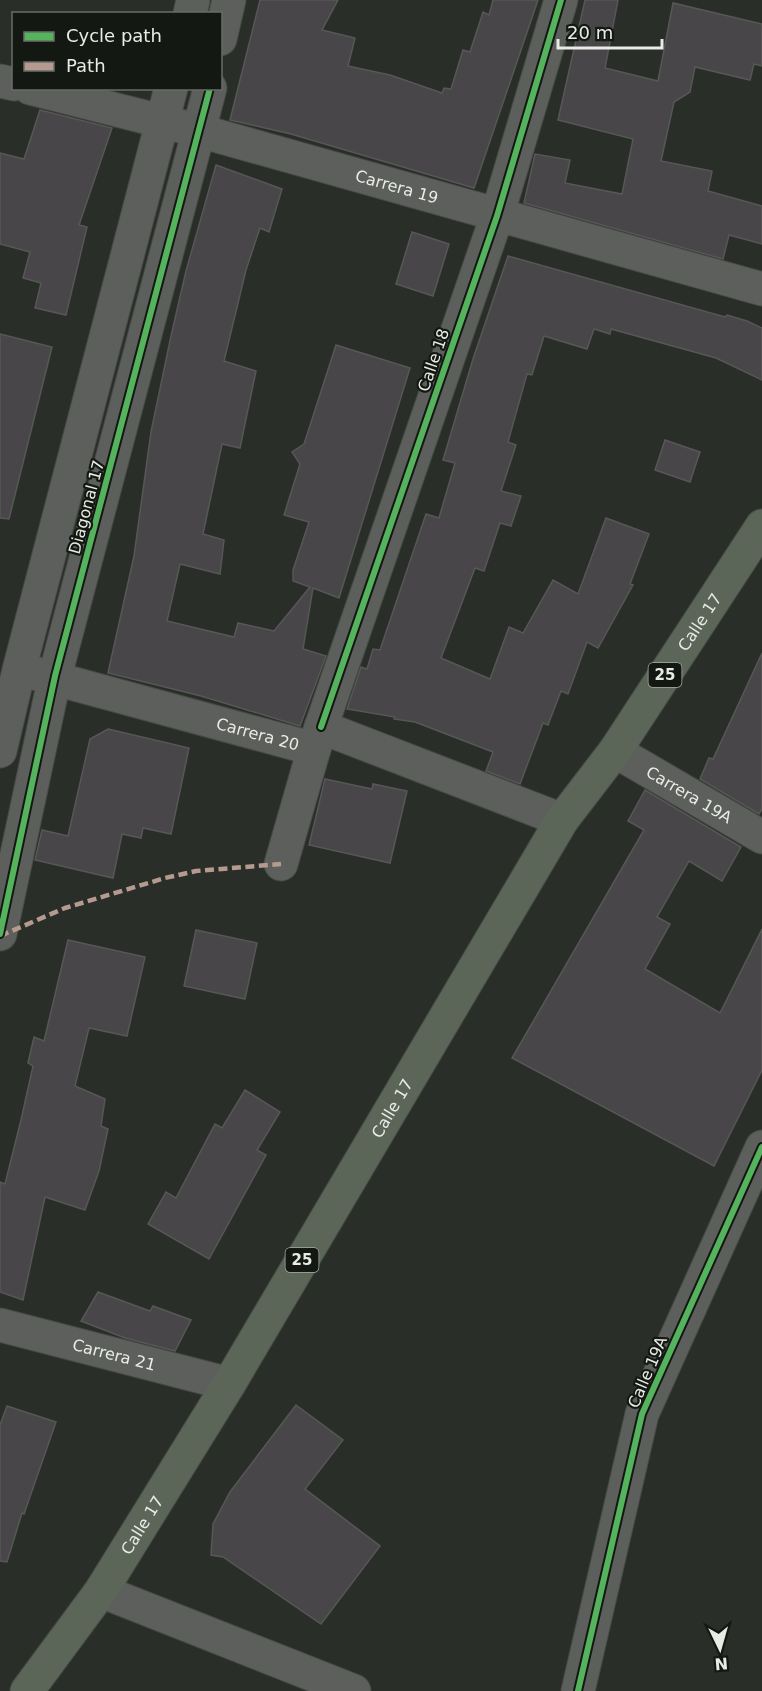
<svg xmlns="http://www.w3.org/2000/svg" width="762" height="1691" font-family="'DejaVu Sans',sans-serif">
  <rect width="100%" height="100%" fill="#292f28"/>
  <g fill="#49464a" stroke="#565756" stroke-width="1.5">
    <path d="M260 0H338L322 30 355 38 348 66 390 75 442 93 444 88 451 89 463 50 470 52 483 12 489 15 493 0H538L474 188 291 134 230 120Z"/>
    <path d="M585 0H618L605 68 658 81 673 3 762 24V66L754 64 750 80 695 67 690 92 674 102 661 161 712 171 708 191 762 206V244L729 235 723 259 524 203 535 154 570 160 565 183 622 194 633 139 558 120Z"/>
    <path d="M40 110 112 128 79 225 87 227 66 315 35 308 41 283 23 278 30 252 0 244V153L24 159Z"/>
    <path d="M216 165 282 189 269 232 260 228 246 270 224 361 256 371 240 448 222 444 203 534 224 540 220 574 180 564 167 621 234 637 238 623 274 631 310 587 293 581V570L309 522 284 515 300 464 292 452 304 444 336 345 410 368 339 598 313 588 303 649 326 656 300 726 201 696 108 673 134 556 151 432 171 336 186 271Z"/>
    <path d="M412 232 449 244 433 296 396 284Z"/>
    <path d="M508 256 725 317 727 315 747 321 762 328V380L716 358 611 329 610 334 594 329 587 349 544 336 532 375 527 374 508 442 516 445 501 491 521 496 511 526 500 523 484 571 475 568 441 658 490 679 509 627 523 633 553 580 578 594 606 518 649 534 630 584 633 585 598 648 587 642 568 694 561 691 548 725 543 723 520 784 486 771 493 752 415 722 394 719 395 717 347 709 361 667 367 669 373 649 380 650 426 514 439 518 455 463 443 460 473 359Z"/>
    <path d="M0 334 52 347 9 519 0 518Z"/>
    <path d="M665 440 700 452 690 482 655 470Z"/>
    <path d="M762 653V809L759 814 700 779 709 758 713 759Z"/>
    <path d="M108 729 189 748 171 834 143 828 141 838 122 834 113 878 35 860 42 830 68 836 90 739Z"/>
    <path d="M325 779 372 789 373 784 407 791 390 863 309 845Z"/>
    <path d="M645 790 741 847 722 881 689 861 657 917 670 924 645 969 720 1013 762 929V1070L714 1166 512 1058 644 830 628 821Z"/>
    <path d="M196 930 257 943 245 999 184 986Z"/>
    <path d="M68 940 145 957 127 1036 89 1028 75 1086 105 1099 101 1126 108 1129 99 1171 85 1210 45 1197 23 1300 0 1292V1182L5 1184 21 1120 33 1066 28 1063 34 1037 44 1041Z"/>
    <path d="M245 1090 280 1112 257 1150 266 1155 209 1259 148 1224 166 1192 176 1198 215 1124 222 1128Z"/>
    <path d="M98 1292 150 1311 153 1306 191 1320 175 1351 125 1338 81 1321Z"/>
    <path d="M296 1405 343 1440 305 1489 380 1546 321 1624 223 1557 211 1555 213 1524 230 1492Z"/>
    <path d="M7 1406 56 1422 24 1514 22 1513 7 1562 0 1561V1425Z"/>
  </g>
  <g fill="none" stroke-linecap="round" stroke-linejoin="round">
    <g stroke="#454a44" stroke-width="35">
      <g id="minor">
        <path d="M190 14 193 0"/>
        <path d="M220 39 229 0"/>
        <path d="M0 81 14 84"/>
        <path id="s1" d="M30 88 200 131 762 289"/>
        <path id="s2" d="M34 673 314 749 321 727 562 820"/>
        <path d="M321 727 497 216 561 0"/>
        <path d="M0 751 19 670 171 88"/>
        <path id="s3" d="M615 751 762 837"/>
        <path d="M281 864 314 749"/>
        <path d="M0 934 55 676 210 88"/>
        <path id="s4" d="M0 1325 229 1384"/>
        <path d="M101 1591 354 1691"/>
        <path d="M578 1691 642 1414 762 1147"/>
      </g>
    </g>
    <g stroke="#454a44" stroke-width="35">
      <g id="highway">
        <path id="s5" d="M27 1691 101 1591 229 1384 562 820 615 751 762 526"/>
      </g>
    </g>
    <use href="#minor" stroke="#5c5f5b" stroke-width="33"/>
    <use href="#highway" stroke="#5b6558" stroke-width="33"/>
    <path stroke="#b69a8f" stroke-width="4.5" stroke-dasharray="9 4.5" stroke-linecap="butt" d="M0 936 65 908 165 878 196 871 281 864"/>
    <g stroke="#141813" stroke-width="10">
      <g id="cycleway">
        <path d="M321 727 497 216 561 0"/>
        <path d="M0 934 55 676 210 88"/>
        <path d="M578 1691 642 1414 762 1147"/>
      </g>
    </g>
    <use href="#cycleway" stroke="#56b35d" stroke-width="6"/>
  </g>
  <g text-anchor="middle" stroke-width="4.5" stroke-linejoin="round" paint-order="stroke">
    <g fill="#141813" stroke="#a8ada6" stroke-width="1.5">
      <rect x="648.5" y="663" width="33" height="24" rx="4.5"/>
      <rect x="285.5" y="1248" width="33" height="24" rx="4.5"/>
    </g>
    <g font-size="15" font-weight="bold" fill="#e7ede5">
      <text x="665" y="680">25</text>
      <text x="302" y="1265">25</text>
    </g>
    <g font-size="16" fill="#e7ede5" stroke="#141813">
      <text dy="6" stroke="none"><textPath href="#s1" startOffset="380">Carrera 19</textPath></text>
      <text transform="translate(433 360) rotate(-71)" y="6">Calle 18</text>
      <text transform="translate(86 507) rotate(-75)" y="6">Diagonal 17</text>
      <text dy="6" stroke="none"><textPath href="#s5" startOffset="1264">Calle 17</textPath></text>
      <text dy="6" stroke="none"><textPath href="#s2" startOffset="232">Carrera 20</textPath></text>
      <text dy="6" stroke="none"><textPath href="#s3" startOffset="86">Carrera 19A</textPath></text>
      <text dy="6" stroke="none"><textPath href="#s5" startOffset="688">Calle 17</textPath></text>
      <text dy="6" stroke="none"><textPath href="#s4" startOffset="118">Carrera 21</textPath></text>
      <text transform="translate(647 1372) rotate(-67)" y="6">Calle 19A</text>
      <text dy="6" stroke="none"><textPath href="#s5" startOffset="202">Calle 17</textPath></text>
    </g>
  </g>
  <rect x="12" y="12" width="210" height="78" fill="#141813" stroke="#686d67" stroke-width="1.5"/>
  <rect x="24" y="32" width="30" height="9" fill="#56b35d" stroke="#686d67" stroke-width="1.5"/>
  <text x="66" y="42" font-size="18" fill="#e7ede5">Cycle path</text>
  <rect x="24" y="62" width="30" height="9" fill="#b69a8f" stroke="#686d67" stroke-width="1.5"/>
  <text x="66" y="72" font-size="18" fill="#e7ede5">Path</text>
  <g transform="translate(720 1649) rotate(175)" stroke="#141813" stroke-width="4.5" paint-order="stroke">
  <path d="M0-4.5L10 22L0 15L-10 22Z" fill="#e7ede5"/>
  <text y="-9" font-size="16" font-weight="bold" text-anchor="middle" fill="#e7ede5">N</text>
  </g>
  <path d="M558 39v9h104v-9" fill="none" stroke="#e7ede5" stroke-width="3"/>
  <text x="567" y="39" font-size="18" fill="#e7ede5" stroke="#141813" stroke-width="4.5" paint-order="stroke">20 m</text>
</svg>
